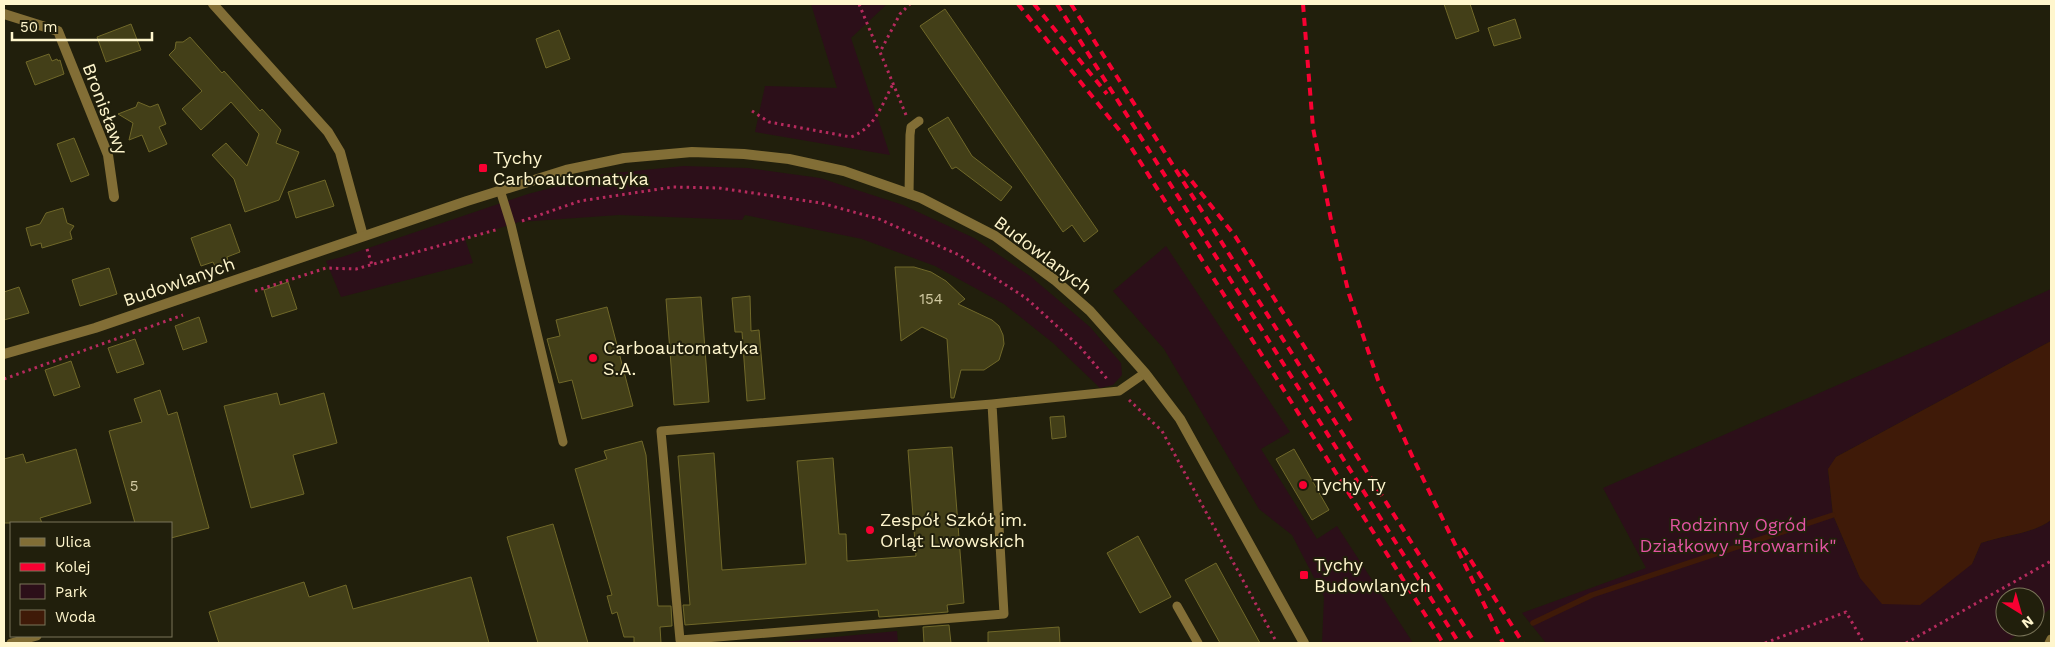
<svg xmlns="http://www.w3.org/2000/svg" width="2055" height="647" font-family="'Work Sans',sans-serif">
  <rect width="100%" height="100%" fill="#211f0c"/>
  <g fill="#2c0f19">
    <path d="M811 4H887L851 38 890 155 755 132 765 86 837 88Z"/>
    <path d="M684 166 748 168 820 178 903 205 974 238 1030 276 1090 327 1121 363 1122 375 1113 385 1100 388 1053 343 1004 304 935 266 862 239 745 215 742 220 619 215 519 222 465 239 473 263 341 297 326 261 342 257 528 194 604 174Z"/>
    <path d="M1166 246 1290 432 1261 449 1317 539 1337 526 1413 643H1322L1324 597 1292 535 1259 509 1164 349 1113 291Z"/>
    <path d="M2051 289V341L1836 457 1828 470 1833 515 1860 578 1972 564 1981 543C2004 535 2033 534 2051 520V608L2035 621V597H2005V627H2027L2006 643H1546L1522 613 1646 568 1603 488 1940 340Z"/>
    <path d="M897 631 898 643H772Z"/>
  </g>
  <path fill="#3f1a08" d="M2051 341V520C2033 534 2004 535 1981 543L1972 564 1920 605 1882 604 1860 578 1833 515 1828 469 1836 457Z"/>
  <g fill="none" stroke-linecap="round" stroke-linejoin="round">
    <path stroke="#3f1a08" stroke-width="5.5" d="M1533 623 1592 595 1833 515"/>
  </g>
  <g fill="#433f18" stroke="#706829">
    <path d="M1444 4H1470L1479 31 1456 39Z"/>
    <path d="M945 9 1098 231 1084 242 1072 225 1063 232 920 26Z"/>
    <path d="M1515 19 1521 38 1494 46 1488 28Z"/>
    <path d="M131 24 141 50 106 62 97 37Z"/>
    <path d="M559 30 570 59 546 68 536 39Z"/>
    <path d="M190 37 222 73 224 71 260 111 262 109 281 130 276 143 299 152 279 200 245 212 234 179 212 155 226 143 247 166 259 134 231 102 201 130 182 109 202 91 169 55 175 49 176 42H183Z"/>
    <path d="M49 54 52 61 57 59 58 61 60 60 64 74 35 85 26 62Z"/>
    <path d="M138 102 150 107 158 104 166 124 159 127 167 144 149 152 142 135 129 140 133 123 118 114 136 107Z"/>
    <path d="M948 117 972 156 1012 187 1001 201 956 167 952 169 928 129Z"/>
    <path d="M74 138 89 175 71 182 57 144Z"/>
    <path d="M325 180 334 206 296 218 288 192Z"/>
    <path d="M63 208 67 223 74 226 70 232 72 239 42 248 41 243 31 246 26 228 40 224 46 213Z"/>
    <path d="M230 224 240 252 227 257 228 261 215 266 213 262 201 266 191 238Z"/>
    <path d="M895 267H914L931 272 946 281 965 299 958 304 992 320 999 326 1003 335 1004 344 999 360 984 370H961L954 398H951L947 339 922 327 901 341Z"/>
    <path d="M109 268 117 294 80 306 72 280Z"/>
    <path d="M288 282 297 309 272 317 264 290Z"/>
    <path d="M19 287 29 313 4 320V292Z"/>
    <path d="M750 296 751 331 759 330 765 399 747 401 742 332H735L732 298Z"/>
    <path d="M701 297 709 402 674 405 666 299Z"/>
    <path d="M607 307 633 406 582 419 572 380 559 383 547 339 560 336 556 320Z"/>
    <path d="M199 317 207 342 183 350 175 326Z"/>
    <path d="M135 339 144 364 117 373 108 348Z"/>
    <path d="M71 361 80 387 54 396 45 370Z"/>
    <path d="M160 390 168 415 177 412 209 528 171 538V523H135L109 431 142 422 134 399Z"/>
    <path d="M277 393 280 405 324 393 337 443 293 455 304 494 251 508 224 406Z"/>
    <path d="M1064 416 1066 437 1052 439 1050 417Z"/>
    <path d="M642 441 646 455 658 606H671L672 626 660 627 661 643H634V637H624L617 612 612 614 607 596 612 595 575 469 607 459 604 451Z"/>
    <path d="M952 447 964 603 947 605 948 612 922 614 879 617 878 610 685 625 683 605H690L678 456 714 453 722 570 806 564 797 461 833 458 839 534H846L847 561 916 556 908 450Z"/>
    <path d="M76 449 91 503 40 518 42 523H4V459L23 454 26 463Z"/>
    <path d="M1294 449 1329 510 1312 520 1276 459Z"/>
    <path d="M553 524 588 643H538L507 537Z"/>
    <path d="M1138 536 1171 597 1140 613 1107 553Z"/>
    <path d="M1216 563 1260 643H1220L1185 580Z"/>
    <path d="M471 577 489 643H219L209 612 304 582 309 597 346 585 353 609Z"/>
    <path d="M949 625 951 643H924L923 627Z"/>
    <path d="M1059 627 1060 643H988V632Z"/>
  </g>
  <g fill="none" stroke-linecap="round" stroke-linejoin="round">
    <g stroke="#b62a5d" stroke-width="3" stroke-dasharray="2.5 4" stroke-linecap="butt">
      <path d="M859 4 879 52"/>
      <path d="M752 111 769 122 851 137C876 127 881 106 893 84"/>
      <path d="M906 115 880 52 900 14 910 4"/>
      <path d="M522 221 580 201 673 187 719 188 821 203 879 219 959 255 1026 298 1080 347 1108 380"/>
      <path d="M367 249 372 265"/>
      <path d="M255 291 326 268 356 269 499 229"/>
      <path d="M4 379 183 315"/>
      <path d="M1129 400 1162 431 1277 643"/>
      <path d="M1765 643 1846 612 1864 643"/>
      <path d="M1906 643 2051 561"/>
    </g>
    <g stroke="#826e36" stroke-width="9">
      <path d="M500 190 511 225 563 442"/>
      <path d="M909 194 910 135 911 127 919 121"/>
      <path d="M992 404 1004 614 680 640 661 431 992 404 1119 391 1145 373"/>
      <path d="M1177 606 1198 643"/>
      <path d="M11 643 37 636"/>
      <path d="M2049 643 2051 639"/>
    </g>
    <g stroke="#826e36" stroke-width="10">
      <path d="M213 4 328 132 340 152 363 236"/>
      <path d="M4 14 58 31 108 155 114 197"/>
    </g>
    <path stroke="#826e36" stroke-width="10" d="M4 354 95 328 467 201 566 170 624 158 692 152 744 154 789 159 844 171 921 198 995 236 1056 281 1090 311 1145 373 1180 419 1304 643"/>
    <g stroke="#f80032" stroke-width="4" stroke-dasharray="8 6" stroke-linecap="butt">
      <path d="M1018 4 1128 141"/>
      <path d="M1034 4 1107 94"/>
      <path d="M1057 4 1459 643"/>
      <path d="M1071 4 1475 643"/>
      <path d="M1303 4 1313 128 1332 225 1349 294 1378 380 1413 458 1503 643"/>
      <path d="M1124 136 1443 643"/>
      <path d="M1183 170 1235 236 1351 421"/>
      <path d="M1463 548 1523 643"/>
    </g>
  </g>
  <g fill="#f80032" stroke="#211f0c" stroke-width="2">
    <rect x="478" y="163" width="10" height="10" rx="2.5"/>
    <circle cx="593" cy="358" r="5"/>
    <circle cx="1303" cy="485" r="5"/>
    <circle cx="870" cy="530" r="5"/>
    <rect x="1299" y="570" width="10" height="10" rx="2.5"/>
  </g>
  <g text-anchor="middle" stroke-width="4" stroke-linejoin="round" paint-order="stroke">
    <g font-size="15" fill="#d0c8a0">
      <text x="931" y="304">154</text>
      <text x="134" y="491">5</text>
    </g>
    <g font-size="18" fill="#fff6cd" stroke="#211f0c">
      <text transform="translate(105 109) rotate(69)" y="6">Bronisławy</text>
      <text transform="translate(1043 255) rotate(37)" y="6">Budowlanych</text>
      <text transform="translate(179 282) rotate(-19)" y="6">Budowlanych</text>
    </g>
    <g font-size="18" fill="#fff6cd" stroke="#211f0c" text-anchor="start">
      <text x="493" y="164">Tychy<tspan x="493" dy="21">Carboautomatyka</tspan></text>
      <text x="603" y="354">Carboautomatyka<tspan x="603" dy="21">S.A.</tspan></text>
      <text x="1313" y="491">Tychy Ty</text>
      <text x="880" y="526">Zespół Szkół im.<tspan x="880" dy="21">Orląt Lwowskich</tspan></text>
      <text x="1314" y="571">Tychy<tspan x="1314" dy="21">Budowlanych</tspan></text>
    </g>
    <g font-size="18" fill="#e355a3" stroke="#211f0c">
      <text x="1738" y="531">Rodzinny Ogród<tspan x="1738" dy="21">Działkowy "Browarnik"</tspan></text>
    </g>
  </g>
  <rect width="2055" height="647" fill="none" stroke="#fff6cd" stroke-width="10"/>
  <rect x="10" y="522" width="162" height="115" fill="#211f0c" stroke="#7a7559"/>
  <rect x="20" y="538" width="25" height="8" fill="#826e36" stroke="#7a7559"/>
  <text x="55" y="547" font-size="15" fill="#fff6cd">Ulica</text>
  <rect x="20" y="563" width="25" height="8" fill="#f80032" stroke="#7a7559"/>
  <text x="55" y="572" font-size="15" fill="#fff6cd">Kolej</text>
  <rect x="20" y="584" width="25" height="15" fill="#2c0f19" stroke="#7a7559"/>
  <text x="55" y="597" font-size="15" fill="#fff6cd">Park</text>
  <rect x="20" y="610" width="25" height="15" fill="#3f1a08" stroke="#7a7559"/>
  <text x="55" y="622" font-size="15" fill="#fff6cd">Woda</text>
  <g transform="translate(2020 612) rotate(143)"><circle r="24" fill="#211f0c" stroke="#7a7559"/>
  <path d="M0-4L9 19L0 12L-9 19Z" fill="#f80032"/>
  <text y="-8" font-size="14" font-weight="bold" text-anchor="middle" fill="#fff6cd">N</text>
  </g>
  <path d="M12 32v8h140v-8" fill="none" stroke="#fff6cd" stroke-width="2.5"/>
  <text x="20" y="32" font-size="15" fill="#fff6cd" stroke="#211f0c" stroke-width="4" paint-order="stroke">50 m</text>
</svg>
